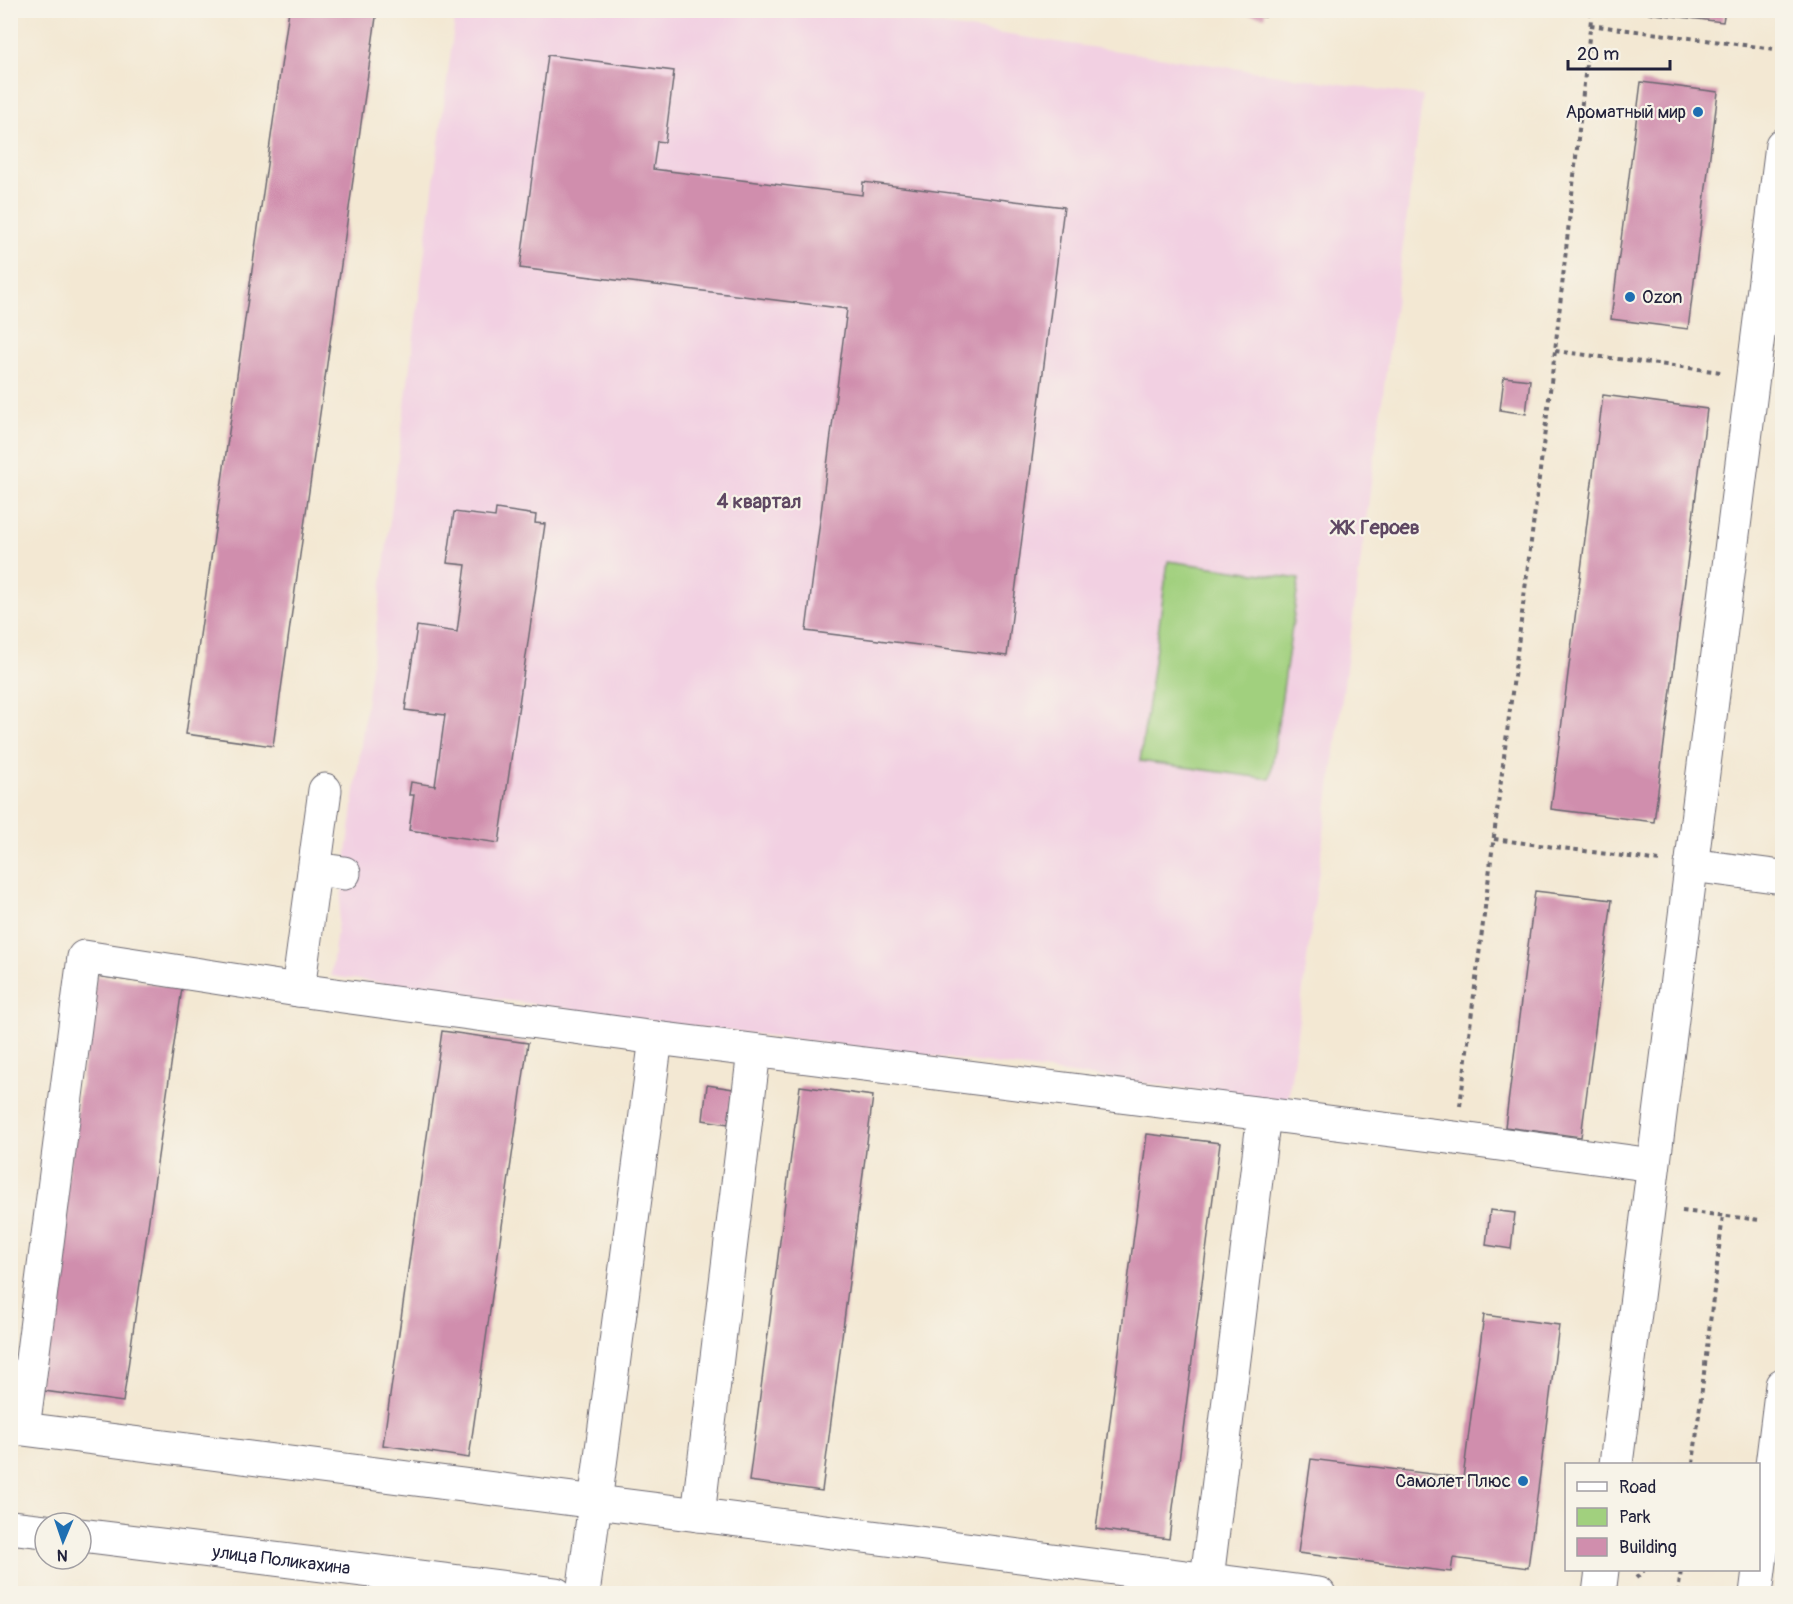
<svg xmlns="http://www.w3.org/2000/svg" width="1793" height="1604" font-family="Pangolin,sans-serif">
  <rect width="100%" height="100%" fill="#f7f3e8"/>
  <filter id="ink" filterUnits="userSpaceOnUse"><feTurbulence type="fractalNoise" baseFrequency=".0167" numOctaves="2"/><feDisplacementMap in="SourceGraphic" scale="12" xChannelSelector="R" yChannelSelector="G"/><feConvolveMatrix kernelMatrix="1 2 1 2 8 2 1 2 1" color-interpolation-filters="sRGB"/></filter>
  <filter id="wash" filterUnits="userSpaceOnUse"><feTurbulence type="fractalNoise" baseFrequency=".008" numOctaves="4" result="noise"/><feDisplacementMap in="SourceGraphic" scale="24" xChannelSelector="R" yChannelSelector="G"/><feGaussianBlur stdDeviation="1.35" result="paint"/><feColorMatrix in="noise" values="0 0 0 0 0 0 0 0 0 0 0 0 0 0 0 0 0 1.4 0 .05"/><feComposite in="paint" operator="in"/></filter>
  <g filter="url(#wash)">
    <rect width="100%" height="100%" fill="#f3e8d3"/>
    <path fill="#f2d0e2" d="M456 11H846L1423 96 1288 1101 676 1024 331 976Z"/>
    <path fill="#a1d07e" stroke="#62795c" stroke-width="1.5" d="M1168 561 1299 579 1270 779 1140 761Z"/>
    <g id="blocks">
      <g fill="#d08ead">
        <path d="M289 10H377L273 746 186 734Z"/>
        <path d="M1222 10H1265V17Z"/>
        <path d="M1647 10H1725L1723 22 1647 13Z"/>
        <path d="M548 55 674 71 665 142 657 141 653 169 862 195 863 182 1064 207 1007 656 806 631 847 309 520 268Z"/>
        <path d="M1641 82 1718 92 1688 329 1611 319Z"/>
        <path d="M1504 377 1530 380 1526 414 1500 410Z"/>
        <path d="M1603 395 1707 409 1654 822 1551 809Z"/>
        <path d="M496 509 536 515 535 523 545 524 499 843 409 830 414 795H409L411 782 435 786 445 715 405 710 417 626 457 632 466 565 447 563 454 512 495 517Z"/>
        <path d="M1535 891 1612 900 1581 1137 1505 1127Z"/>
        <path d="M96 976 182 988 123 1402 37 1390Z"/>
        <path d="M442 1031 528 1043 469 1458 383 1445Z"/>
        <path d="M707 1085 733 1089 728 1124 703 1120Z"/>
        <path d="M800 1086 873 1096 822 1491 749 1481Z"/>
        <path d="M1147 1134 1220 1143 1169 1539 1096 1529Z"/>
        <path d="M1490 1210 1515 1213 1511 1249 1486 1245Z"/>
        <path d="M1484 1315 1559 1325 1528 1568 1453 1558 1451 1572 1298 1553 1311 1459 1463 1478Z"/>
      </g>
    </g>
  </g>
  <g filter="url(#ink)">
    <use href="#blocks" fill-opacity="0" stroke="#6b6770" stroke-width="1.5"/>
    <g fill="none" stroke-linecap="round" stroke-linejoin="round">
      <g stroke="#6b6770" stroke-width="35">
        <g id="minor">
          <path d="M1691 865 1782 877"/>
          <path d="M315 869 344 873"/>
          <path d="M298 990 325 790"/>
          <path d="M656 1038 298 990 84 957 23 1429 1319 1594"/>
          <path d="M1616 1464 1782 145"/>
          <path d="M698 1515 754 1051"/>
          <path d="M10 1527 45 1531"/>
          <path id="s1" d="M81 1535 556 1594"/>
          <path d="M1207 1579 1264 1114"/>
          <path d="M583 1594 656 1038 1455 1138 1653 1165"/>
          <path d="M1599 1594 1602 1570"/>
          <path d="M1756 1594 1782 1385"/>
        </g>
      </g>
      <g stroke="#6b6770" stroke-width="4" stroke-dasharray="4.5 4.5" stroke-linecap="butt">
        <path d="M1590 25 1782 50"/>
        <path d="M1555 351 1721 372"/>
        <path d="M1494 839 1660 861"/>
        <path d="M1460 1106 1555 351 1592 10"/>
        <path d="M1682 1211 1761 1220"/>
        <path d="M1693 1464 1723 1215"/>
        <path d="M1636 1578 1644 1570"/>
        <path d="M1678 1594 1681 1570"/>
      </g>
      <use href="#minor" stroke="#fff" stroke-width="33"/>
    </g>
  </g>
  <g fill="#1f6fb2" stroke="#f7f3e8" stroke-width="2">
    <circle cx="1698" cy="112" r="6"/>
    <circle cx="1630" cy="297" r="6"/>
    <circle cx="1523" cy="1481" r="6"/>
  </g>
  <g text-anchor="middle" stroke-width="4.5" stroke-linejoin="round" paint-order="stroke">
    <g font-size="18" fill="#22223b" stroke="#f7f3e8" text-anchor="end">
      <text x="1686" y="118">Ароматный мир</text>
      <text x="1642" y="303" text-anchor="start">Ozon</text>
      <text x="1511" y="1487">Самолет Плюс</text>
    </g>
    <g font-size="18" fill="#22223b" stroke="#f7f3e8">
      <text dy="6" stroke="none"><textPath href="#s1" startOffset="202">улица Поликахина</textPath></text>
    </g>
    <g font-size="20" font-weight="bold" fill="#5f4863" stroke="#f7f3e8">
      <text x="759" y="508">4 квартал</text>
      <text x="1376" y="534">ЖК Героев</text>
    </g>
  </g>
  <rect width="1793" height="1604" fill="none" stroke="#f7f3e8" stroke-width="36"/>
  <rect x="1565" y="1463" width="195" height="108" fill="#f7f3e8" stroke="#a29fa3" stroke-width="1.5"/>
  <rect x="1577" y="1482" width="30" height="9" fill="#ffffff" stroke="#a29fa3" stroke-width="1.5"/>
  <text x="1619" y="1493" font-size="18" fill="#22223b">Road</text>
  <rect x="1577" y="1508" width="30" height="18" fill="#a1d07e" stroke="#a29fa3" stroke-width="1.5"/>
  <text x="1619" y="1523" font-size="18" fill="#22223b">Park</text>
  <rect x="1577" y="1538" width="30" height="18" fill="#d08ead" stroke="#a29fa3" stroke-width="1.5"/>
  <text x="1619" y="1553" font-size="18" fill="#22223b">Building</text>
  <g transform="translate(63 1541) rotate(182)"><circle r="28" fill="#f7f3e8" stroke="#a29fa3" stroke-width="1.5"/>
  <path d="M0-4.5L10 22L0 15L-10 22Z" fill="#1f6fb2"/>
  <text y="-9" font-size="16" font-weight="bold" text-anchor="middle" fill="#22223b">N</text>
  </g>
  <path d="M1568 60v9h102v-9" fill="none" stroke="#22223b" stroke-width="3"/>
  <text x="1577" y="60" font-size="18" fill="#22223b" stroke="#f7f3e8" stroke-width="4.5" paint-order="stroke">20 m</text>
</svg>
